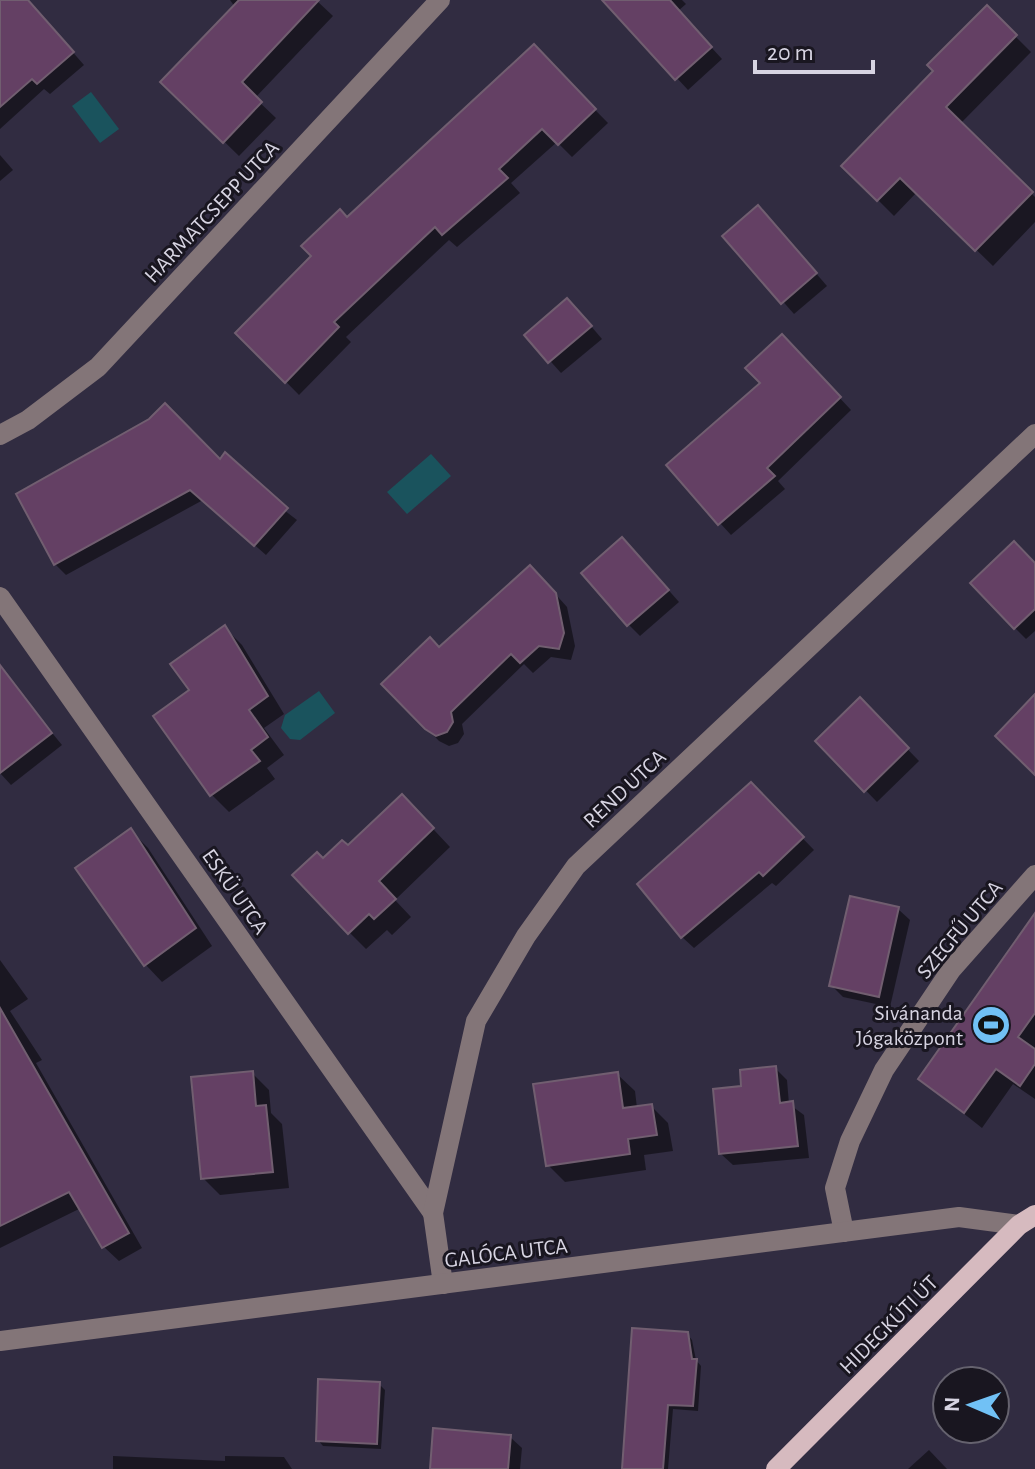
<svg xmlns="http://www.w3.org/2000/svg" width="1035" height="1469" font-family="'Alegreya Sans',sans-serif">
  <rect width="100%" height="100%" fill="#312c41"/>
  <g fill="#1a535d">
    <path d="M91 92 119 129 100 143 72 106Z"/>
    <path d="M431 454 451 476 407 514 387 492Z"/>
    <path d="M319 691 335 713 300 740 290 739 281 728 285 715Z"/>
  </g>
  <g fill="#0007">
    <path d="M27 0 84 65 50 94 44 89 0 129V2Z"/>
    <path d="M230 0H316L333 16 255 98 276 118 239 156 163 82 235 7Z"/>
    <path d="M605 0H682L686 4 678 11 722 59 688 90Z"/>
    <path d="M987 8 1031 52 960 124 1035 197V222L993 266 917 192 894 216 844 166 935 71Z"/>
    <path d="M533 47 608 123 572 157 557 142 511 183 520 193 457 247 449 240 346 337 351 342 299 395 238 333 347 220Z"/>
    <path d="M0 155 13 170 0 181Z"/>
    <path d="M769 219 827 286 794 314 725 236Z"/>
    <path d="M579 312 602 339 561 373 527 335Z"/>
    <path d="M793 348 851 410 778 481 785 489 731 535 720 523 763 383Z"/>
    <path d="M220 461 297 520 266 555 203 500 66 575 55 564Z"/>
    <path d="M634 551 679 602 640 636 629 625Z"/>
    <path d="M1035 565V631L1026 639 1015 628Z"/>
    <path d="M542 579 567 607 575 646 571 660 551 657 533 673 524 664 462 724 464 734 458 743 449 746 439 741 384 684Z"/>
    <path d="M225 628 242 645 284 714 264 728 284 755 267 768 275 779 229 812 212 795 192 690Z"/>
    <path d="M16 689 62 745 11 785 0 773V702Z"/>
    <path d="M860 700 919 761 877 802 818 741Z"/>
    <path d="M751 785 814 850 776 886 772 883 694 948 682 937Z"/>
    <path d="M419 814 450 847 395 900 411 917 392 935 387 930 366 949 349 932 323 861Z"/>
    <path d="M131 831 148 848 212 946 162 982 145 964Z"/>
    <path d="M898 909 910 920 890 1007 843 997 831 985Z"/>
    <path d="M1035 946V1099L1013 1084 982 1128 920 1079Z"/>
    <path d="M0 960 28 999 10 1011 42 1060 36 1063 142 1248 119 1261 104 1247 81 1208 0 1248Z"/>
    <path d="M775 1068 787 1080 789 1104 804 1115 809 1158 733 1165 721 1154 744 1087Z"/>
    <path d="M252 1073 269 1090 271 1113 282 1124 289 1188 220 1195 203 1178Z"/>
    <path d="M617 1074 635 1091 637 1108 651 1106 668 1123 673 1151 644 1155 646 1170 565 1182 548 1165Z"/>
    <path d="M687 1334 692 1340 696 1360 701 1366 698 1411 673 1409 668 1469H624Z"/>
    <path d="M379 1384 385 1390 381 1449 323 1446 318 1440Z"/>
    <path d="M510 1437 522 1448 520 1469H432Z"/>
    <path d="M929 1450 947 1469H908Z"/>
    <path d="M113 1456 225 1461V1456L284 1457 292 1469H113Z"/>
  </g>
  <g fill="#644064" stroke="#715e70" stroke-width="2">
    <path d="M0 0H28L74 52 37 84 32 79 0 107Z"/>
    <path d="M239 0H319L242 82 262 102 223 143 160 82Z"/>
    <path d="M602 0H670L712 47 675 80Z"/>
    <path d="M987 5 1017 35 946 107 1033 192 975 251 900 178 877 201 841 166 933 71 927 65Z"/>
    <path d="M534 44 596 109 558 145 542 129 499 169 508 178 442 235 435 227 334 322 339 327 285 383 235 333 311 256 301 246 340 209 347 217Z"/>
    <path d="M758 205 817 273 781 304 722 236Z"/>
    <path d="M567 298 592 326 548 363 524 335Z"/>
    <path d="M782 334 841 397 767 468 775 476 718 525 666 465 760 383 745 368Z"/>
    <path d="M165 403 220 459 225 452 288 508 254 546 190 490 54 565 16 494 149 419Z"/>
    <path d="M622 537 669 590 627 626 581 573Z"/>
    <path d="M1014 541 1035 563V609L1014 629 970 583Z"/>
    <path d="M530 565 556 593 564 633 559 649 539 646 520 663 511 654 451 712 453 722 447 732 436 736 425 729 381 684 430 637 439 647Z"/>
    <path d="M225 625 268 696 249 710 268 737 251 750 260 761 210 796 153 716 189 690 170 664Z"/>
    <path d="M0 665 52 733 0 773Z"/>
    <path d="M1035 694V775L995 736Z"/>
    <path d="M860 697 909 748 864 792 815 741Z"/>
    <path d="M751 782 804 837 763 876 759 872 681 938 637 884Z"/>
    <path d="M402 794 434 828 379 881 396 899 374 919 369 914 348 934 292 875 317 852 323 858 342 840 348 845Z"/>
    <path d="M131 828 196 928 144 966 75 868Z"/>
    <path d="M850 896 899 907 879 997 829 986Z"/>
    <path d="M1035 913V1013L1018 1037 1035 1049V1064L1020 1086 996 1069 964 1113 918 1079Z"/>
    <path d="M0 1008 129 1233 102 1248 69 1192 0 1226Z"/>
    <path d="M776 1066 780 1103 793 1101 798 1146 719 1154 713 1089 741 1086 740 1070Z"/>
    <path d="M253 1071 256 1106 266 1105 273 1172 201 1179 191 1077Z"/>
    <path d="M618 1072 623 1108 652 1104 657 1135 628 1139 630 1154 546 1166 533 1084Z"/>
    <path d="M632 1328 688 1332 692 1359H697L693 1406 668 1405 663 1469H622Z"/>
    <path d="M318 1379 380 1382 377 1444 316 1441Z"/>
    <path d="M433 1428 511 1435 508 1469H430Z"/>
  </g>
  <g fill="none" stroke-linecap="round" stroke-linejoin="round">
    <g stroke="#837578" stroke-width="20">
      <path d="M0 435 28 420 98 367 440 0"/>
      <path d="M0 597 433 1213"/>
      <path d="M844 1232 835 1188 850 1141 884 1070 951 970 1035 875"/>
      <path d="M443 1284 433 1213 476 1021 526 936 576 866 1035 434"/>
      <path d="M0 1341 959 1217 1019 1225"/>
    </g>
    <path stroke="#d6babf" stroke-width="20" d="M776 1469 1019 1225 1035 1215"/>
  </g>
  <defs>
    <g id="stadium-disc" transform="scale(2)"><circle r="9.5" fill="#71c1f5" stroke="#191620"/><path d="M0-5a6.5 5 0 1 0 0 10a6.5 5 0 1 0 0-10ZM-3.5-1.8h7v3.6h-7Z" fill="#111"/></g>
  </defs>
  <g fill-rule="evenodd">
    <use href="#stadium-disc" x="991" y="1025"/>
  </g>
  <g text-anchor="middle" stroke-width="6" stroke-linejoin="round" paint-order="stroke">
    <g font-size="22" fill="#d7d4e2" stroke="#191620">
      <text transform="translate(211 211) rotate(-47)" y="8">HARMATCSEPP UTCA</text>
      <text transform="translate(624 788) rotate(-43)" y="8">REND UTCA</text>
      <text transform="translate(236 891) rotate(55)" y="8">ESKÜ UTCA</text>
      <text transform="translate(959 929) rotate(-50)" y="8">SZEGFŰ UTCA</text>
      <text transform="translate(506 1252) rotate(-7)" y="8">GALÓCA UTCA</text>
      <text transform="translate(888 1324) rotate(-45)" y="8">HIDEGKÚTI ÚT</text>
    </g>
    <g font-size="22" fill="#d7d4e2" stroke="#191620" text-anchor="end">
      <text x="963" y="1020">Sivánanda<tspan x="963" dy="25">Jógaközpont</tspan></text>
    </g>
  </g>
  <g transform="translate(971 1405) rotate(272)"><circle r="38" fill="#191620" stroke="#65626e" stroke-width="2"/>
  <path d="M0-6L14 30L0 20L-14 30Z" fill="#71c1f5"/>
  <text y="-12" font-size="22" font-weight="bold" text-anchor="middle" fill="#d7d4e2">N</text>
  </g>
  <path d="M755 60v12h118v-12" fill="none" stroke="#d7d4e2" stroke-width="4"/>
  <text x="767" y="60" font-size="24" fill="#d7d4e2" stroke="#191620" stroke-width="6" paint-order="stroke">20 m</text>
</svg>
